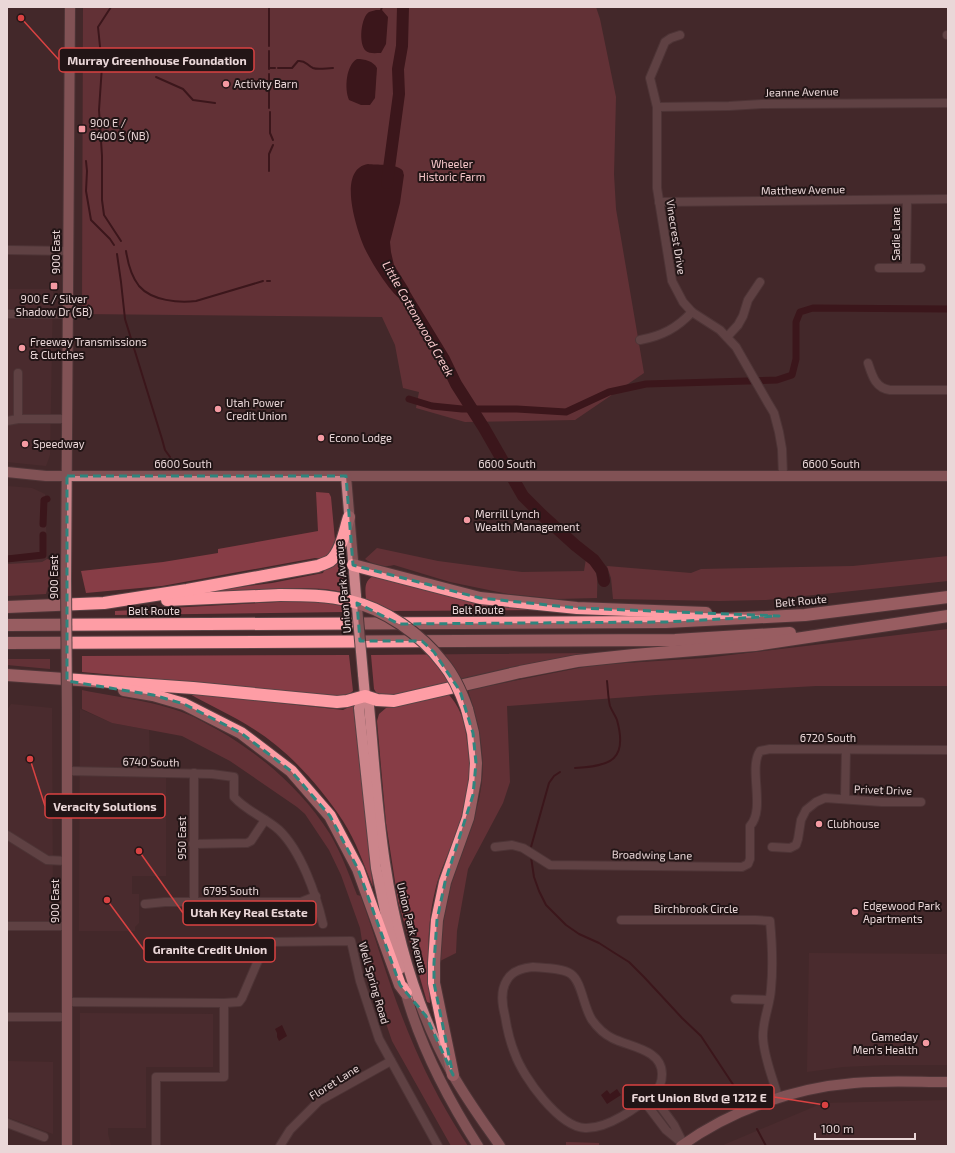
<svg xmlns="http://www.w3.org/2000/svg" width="955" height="1153" font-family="'Exo 2',sans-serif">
  <rect width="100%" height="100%" fill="#44282a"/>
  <g fill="#533033">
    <path d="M7 289H53L50 455 46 466 7 462Z"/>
    <path d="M7 486 32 488 45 494 47 559 42 562 7 564Z"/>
    <path d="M11 704 52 708 53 922 7 921V710Z"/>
    <path d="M80 709 112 723 149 730 150 776H166V876H132V894H139V923L135 927V931H79Z"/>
    <path d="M809 953 948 954V1065H885L843 1067 807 1072Z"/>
    <path d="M80 1013 213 1014V1067H146V1128H108V1134L111 1146H80Z"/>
    <path d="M7 1061 53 1062V1134L7 1117Z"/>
    <path d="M948 1100V1146H721L823 1103Z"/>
  </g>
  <g fill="#873d46">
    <path d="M83 7H596L600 19 616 97 614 174 616 209 644 373 575 420 465 422 416 408 419 392 403 388 395 345 382 317 82 314Z"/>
    <path d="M316 492 329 493 331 497 335 540C335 552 328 560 315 558L162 586 86 593 81 571 163 562 218 553V549L318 531Z"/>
    <path d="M377 548 438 561 522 572 584 571 586 559C600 569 597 583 597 598L557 599 508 594 450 582 394 565C385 568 372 564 365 559Z"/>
    <path d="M948 556V581L766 600 720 601 613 599 611 578 607 566 691 573 701 569 853 566Z"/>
    <path d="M341 557 344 592 325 589 303 588 189 593 272 583 323 573 325 568Z"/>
    <path d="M47 559 51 560V575L46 594 7 596V564L42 562Z"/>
    <path d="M375 575 543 610 393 611 366 599C365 588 364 580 375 575Z"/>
    <path d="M295 601H322L345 605V612L115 615V611Z"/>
    <path d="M948 629V686H816L656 695 507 706 510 782 503 803 468 869 457 931 456 953 438 962C440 931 442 905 452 875 463 843 479 814 482 780 485 749 477 719 468 690L594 665 705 658Z"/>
    <path d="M597 653 484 674 391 697 377 694 374 689 371 655Z"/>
    <path d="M349 655 353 691 348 695 333 699 225 685 82 672V656Z"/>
    <path d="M7 659H50V669L7 665Z"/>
    <path d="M82 690C119 698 159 701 194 717 202 721 210 726 218 730 263 756 302 790 330 834 341 853 349 874 357 895L361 896C378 946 393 998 414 1046 429 1081 447 1114 468 1146H451L392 1041 368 970 365 960 360 928 341 875 329 850 305 814 297 807 230 761 182 736 112 723 82 709Z"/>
    <path d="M446 692C460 705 465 722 467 741 472 771 468 799 458 828 451 849 440 869 435 891 426 928 428 966 430 1003L427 1002 398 901 386 823 377 721 379 714 386 708Z"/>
    <path d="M188 693 343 710 353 705 373 887C364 865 356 841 343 821 320 786 288 750 252 728 232 715 209 705 188 693Z"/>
    <path d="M566 1142 599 1143V1146H566Z"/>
  </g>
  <g fill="#320009">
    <path d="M376 10H382L388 17 386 44 381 53C376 53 369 54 366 51 358 44 361 17 369 12 371 11 374 11 376 10Z"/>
    <path d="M357 59C365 59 373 61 377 68L375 98 370 105H361L349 100C344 89 346 65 357 59Z"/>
    <path d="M368 164C376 165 395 164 401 169 404 171 403 173 404 175L400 203 390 242 391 252 394 265 409 289 414 308C407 303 397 298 392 291 382 279 372 263 365 249 357 231 336 169 368 164Z"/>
    <path d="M282 1025 287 1036 279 1041 277 1037V1033L275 1029Z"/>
    <path d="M617 1089 621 1095 607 1104 601 1095 607 1090 610 1094Z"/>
  </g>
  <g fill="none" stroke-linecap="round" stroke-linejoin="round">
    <g stroke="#320009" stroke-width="2">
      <path d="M111 7 98 27 102 66 99 110 102 156V200L104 215 121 241"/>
      <path d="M269 7V46"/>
      <path d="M381 10 382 7"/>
      <path d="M269 68H275"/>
      <path d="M278 68H292L298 61C306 60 306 65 313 68 318 70 327 68 333 68"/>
      <path d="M269 69V51"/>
      <path d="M269 74V108"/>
      <path d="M156 77 183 89 193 100 215 103"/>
      <path d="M270 112V133L273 140"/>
      <path d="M86 161 87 171 86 191 91 220 110 239 114 245"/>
      <path d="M269 171V154L273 145"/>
      <path d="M126 251C128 264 131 276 139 286 152 301 179 303 196 301L263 281"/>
      <path d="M117 254 121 282 125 319 162 439 165 450 170 457"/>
      <path d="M267 281H270"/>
      <path d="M575 768C611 766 628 760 617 720 615 715 612 711 610 706 608 698 608 689 607 681"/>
      <path d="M531 847 549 783 554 776 560 772"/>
      <path d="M531 857 534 877 539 891 546 905 566 925 579 934 599 943 613 952 629 962 644 977 682 1018 701 1036 736 1089"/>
      <path d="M757 1129 766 1146"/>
    </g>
    <g stroke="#320009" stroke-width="7">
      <path d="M409 399 432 406 462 409H517L566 412 609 392 646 384 777 380 792 375 796 359V322L800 312 813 308 948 309"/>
      <path d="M43 524 44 500 47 499"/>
      <path d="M7 559 43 555V535"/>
    </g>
    <g stroke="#320009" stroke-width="12">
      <path d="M387 183 399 94 398 69 402 46 403 7"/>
      <path d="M405 295 444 359 456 384 484 428 523 496 542 515 575 545 594 560 602 571 604 581"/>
    </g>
    <g stroke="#5b4446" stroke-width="10">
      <g id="minor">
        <path d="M680 35 671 38 665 42 650 78 657 107V188L672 281 683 302 692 312 720 330 736 347 768 403 774 413 779 432 782 449 783 476"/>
        <path d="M947 35H948"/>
        <path d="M657 107 729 106 762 104 948 103"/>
        <path d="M659 202 948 199"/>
        <path d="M7 250 68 251"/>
        <path d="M879 268H921"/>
        <path d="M906 268 907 200"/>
        <path d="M7 314H67"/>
        <path d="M727 337 738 325 743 316 748 300 760 282"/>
        <path d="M640 340C662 336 677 328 692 312"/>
        <path d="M868 363C872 375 875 388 890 390H948"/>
        <path d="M18 373V419"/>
        <path d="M7 421 18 419H67"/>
        <path d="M67 771 212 774 234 777V797C246 811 266 818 279 830 301 851 316 894 323 924"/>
        <path d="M194 773V902"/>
        <path d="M845 799 846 749"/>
        <path d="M7 835 47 860 67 861"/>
        <path d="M193 844 247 843 251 841 265 820"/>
        <path d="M495 847 512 845 523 848 550 865 742 867 748 864 750 859V826C766 809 748 768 760 751L770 749 948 750"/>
        <path d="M772 847 790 848 796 845 798 839 801 820 806 810 816 802 825 798 882 802H921"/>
        <path d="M145 904 165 902H301L316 896"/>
        <path d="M621 920H755L770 921C772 942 773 969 771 989 770 1006 762 1021 763 1038 764 1058 773 1078 778 1097"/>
        <path d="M7 926H67"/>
        <path d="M533 967C543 968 563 968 571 974 582 982 583 1006 592 1020 597 1027 604 1034 612 1038 629 1047 662 1049 662 1074 662 1082 660 1088 654 1093 638 1107 608 1129 585 1128 559 1127 523 1077 515 1054 510 1042 507 1029 505 1016 502 1004 500 991 507 980 512 971 522 968 533 967Z"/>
        <path d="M735 999 769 1000"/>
        <path d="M67 1002 224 1003 239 1002 242 998 266 942 351 941 360 981 379 1039 438 1146"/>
        <path d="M7 1017H67"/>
        <path d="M652 1095 674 1125 682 1141"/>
        <path d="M644 1101 666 1130 683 1144"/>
        <path d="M7 1123 44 1137"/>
        <path d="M156 1146V1077H224V1003"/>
        <path d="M280 1146 290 1130 319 1101 391 1061"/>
      </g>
    </g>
    <g stroke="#5b4446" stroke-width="12">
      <g id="major">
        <path d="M7 472 46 476H948"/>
        <path d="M346 476 356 596"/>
        <path d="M66 580 70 7"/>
        <path d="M363 674 365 696 369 706C374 758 377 811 385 863 396 936 417 1011 453 1075 467 1100 484 1123 500 1146"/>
        <path d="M365 696 359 708 376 868 389 930 400 969"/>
        <path d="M67 710V1146"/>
        <path d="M404 987C419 1044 446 1096 478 1146"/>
        <path d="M681 1146C731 1110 793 1088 854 1083 885 1080 917 1082 948 1082"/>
      </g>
    </g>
    <g stroke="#5b4446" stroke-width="14">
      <g id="highway">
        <path d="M353 565 480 598 577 608 706 613"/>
        <path d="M167 600 280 595"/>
        <path d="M7 607 104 603 187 590 318 566C322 564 327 563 330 561 341 553 345 529 349 517"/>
        <path d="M7 625 666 622 805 615 948 597"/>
        <path d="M7 643 675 640 790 633"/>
        <path d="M7 675 193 688 337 702 347 701 365 696 377 700 394 701 520 672 577 661 634 655 755 645 948 616"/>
        <path d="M124 690 153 695 184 704 241 733 291 771 330 816 358 869 400 985 406 993"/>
        <path d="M453 1075 434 983V963L437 920 445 882 468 818 475 780 476 763 473 733 467 709"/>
      </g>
    </g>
    <use href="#minor" stroke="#816163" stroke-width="8"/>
    <use href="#major" stroke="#cc858b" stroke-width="10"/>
    <use href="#highway" stroke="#fe9da5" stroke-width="12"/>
    <g stroke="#5b4446" stroke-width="12" stroke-linecap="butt">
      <g id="major-bridge">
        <path d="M66 580 67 710"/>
        <path d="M356 596 363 674"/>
      </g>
    </g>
    <g stroke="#5b4446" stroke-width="14" stroke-linecap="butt">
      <path id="highway-bridge" d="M280 595C304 595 327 595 350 601 385 609 421 634 443 663 454 676 461 692 467 709"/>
    </g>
    <use href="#major-bridge" stroke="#cc858b" stroke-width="10"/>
    <use href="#highway-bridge" stroke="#fe9da5" stroke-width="12"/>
  </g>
  <path d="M0 0H955V1153H0ZM67 476H346L353 565 480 598 577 608 779 616 666 622 399 624 357 603 360 641H422L434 652 460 691 473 733 476 763 473 795 445 882 437 920 434 963V983L453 1075 426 1016 400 985 358 869 330 816 291 771 241 733 184 704 153 695 67 681Z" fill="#44282a" fill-opacity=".55" fill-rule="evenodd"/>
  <path fill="none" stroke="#30857e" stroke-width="3" stroke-dasharray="8 5" stroke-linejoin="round" d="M67 476H346L353 565 480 598 577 608 779 616 666 622 399 624 357 603 360 641H422L434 652 460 691 473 733 476 763 473 795 445 882 437 920 434 963V983L453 1075 426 1016 400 985 358 869 330 816 291 771 241 733 184 704 153 695 67 681Z"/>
  <g fill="#f49aa2" stroke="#221516" stroke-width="1.5">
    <circle cx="226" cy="84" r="4"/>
    <rect x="78" y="125" width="8" height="8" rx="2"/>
    <rect x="50" y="282" width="8" height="8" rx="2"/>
    <circle cx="22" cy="348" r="4"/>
    <circle cx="218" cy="409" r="4"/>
    <circle cx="321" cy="438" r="4"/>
    <circle cx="25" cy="444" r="4"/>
    <circle cx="467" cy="520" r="4"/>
    <circle cx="819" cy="824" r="4"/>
    <circle cx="855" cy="912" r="4"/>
    <circle cx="926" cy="1043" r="4"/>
  </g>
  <g text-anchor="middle" stroke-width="4" stroke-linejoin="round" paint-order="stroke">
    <g font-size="11" fill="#ead7d8" stroke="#221516" text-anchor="start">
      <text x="234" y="88">Activity Barn</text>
      <text x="90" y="127">900 E /<tspan x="90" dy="13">6400 S (NB)</tspan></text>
      <text x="54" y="303" text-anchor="middle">900 E / Silver<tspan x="54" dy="13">Shadow Dr (SB)</tspan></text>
      <text x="30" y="346">Freeway Transmissions<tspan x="30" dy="13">&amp; Clutches</tspan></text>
      <text x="226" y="407">Utah Power<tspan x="226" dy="13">Credit Union</tspan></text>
      <text x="329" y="442">Econo Lodge</text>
      <text x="33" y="448">Speedway</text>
      <text x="475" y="518">Merrill Lynch<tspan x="475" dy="13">Wealth Management</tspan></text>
      <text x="827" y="828">Clubhouse</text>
      <text x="863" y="910">Edgewood Park<tspan x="863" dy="13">Apartments</tspan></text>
      <text x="918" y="1041" text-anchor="end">Gameday<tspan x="918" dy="13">Men's Health</tspan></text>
    </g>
    <g font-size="11" fill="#ead7d8" stroke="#221516">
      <text transform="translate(802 92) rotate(-1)" y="4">Jeanne Avenue</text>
      <text transform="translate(803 190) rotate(-1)" y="4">Matthew Avenue</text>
      <text transform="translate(896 234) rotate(-90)" y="4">Sadie Lane</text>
      <text transform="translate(676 237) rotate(81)" y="4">Vinecrest Drive</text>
      <text transform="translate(56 252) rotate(-90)" y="4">900 East</text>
      <text x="183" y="468">6600 South</text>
      <text x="507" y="468">6600 South</text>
      <text x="831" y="468">6600 South</text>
      <text transform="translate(54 577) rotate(-90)" y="4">900 East</text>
      <text transform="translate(343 587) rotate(-95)" y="4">Union Park Avenue</text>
      <text transform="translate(801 601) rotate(-5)" y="4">Belt Route</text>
      <text x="478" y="614">Belt Route</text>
      <text x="154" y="615">Belt Route</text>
      <text x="828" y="742">6720 South</text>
      <text transform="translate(151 762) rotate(1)" y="4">6740 South</text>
      <text transform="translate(883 790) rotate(2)" y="4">Privet Drive</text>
      <text transform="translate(182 838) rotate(-90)" y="4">950 East</text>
      <text transform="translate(652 855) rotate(1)" y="4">Broadwing Lane</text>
      <text x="231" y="895">6795 South</text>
      <text transform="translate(55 901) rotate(-90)" y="4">900 East</text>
      <text x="696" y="913">Birchbrook Circle</text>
      <text transform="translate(412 928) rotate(76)" y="4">Union Park Avenue</text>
      <text transform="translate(374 983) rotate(74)" y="4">Well Spring Road</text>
      <text transform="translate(334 1082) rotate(-32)" y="4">Floret Lane</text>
    </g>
    <g font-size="11" fill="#f7c7ca" stroke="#221516">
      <text x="452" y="168">Wheeler<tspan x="452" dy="13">Historic Farm</tspan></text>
    </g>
    <g font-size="12" font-style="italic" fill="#fbcbce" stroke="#221516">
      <text transform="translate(418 319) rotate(60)" y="4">Little Cottonwood Creek</text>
    </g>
  </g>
  <path fill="none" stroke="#d94242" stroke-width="1.5" d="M21 18L59 60M30 759L45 806M139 851L183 913M107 900L144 950M825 1105L774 1097"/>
  <g fill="#d94242" stroke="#221516" stroke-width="1.5">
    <circle cx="21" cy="18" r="4"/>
    <circle cx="30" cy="759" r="4"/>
    <circle cx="139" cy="851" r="4"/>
    <circle cx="107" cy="900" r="4"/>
    <circle cx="825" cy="1105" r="4"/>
  </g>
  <g fill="#221516" stroke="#d94242" stroke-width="1.5">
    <rect x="59" y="48" width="195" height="24" rx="4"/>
    <rect x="45" y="794" width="120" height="24" rx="4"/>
    <rect x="183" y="901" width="133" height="24" rx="4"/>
    <rect x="144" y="938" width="131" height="24" rx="4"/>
    <rect x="623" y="1085" width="151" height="24" rx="4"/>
  </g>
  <g font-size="12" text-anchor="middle" font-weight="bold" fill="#ead7d8">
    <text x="157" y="65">Murray Greenhouse Foundation</text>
    <text x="105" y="811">Veracity Solutions</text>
    <text x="249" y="917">Utah Key Real Estate</text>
    <text x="210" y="954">Granite Credit Union</text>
    <text x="699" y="1102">Fort Union Blvd @ 1212 E</text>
  </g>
  <rect width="955" height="1153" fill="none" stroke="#ead7d8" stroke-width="16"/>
  <path d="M815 1133v6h100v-6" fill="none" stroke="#ead7d8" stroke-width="2"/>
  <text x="821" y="1133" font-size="12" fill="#ead7d8" stroke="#221516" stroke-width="3" paint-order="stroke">100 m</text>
</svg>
